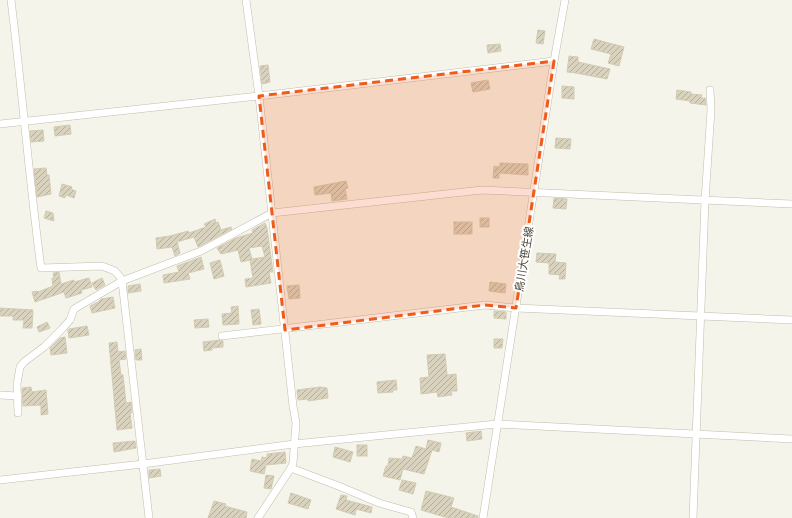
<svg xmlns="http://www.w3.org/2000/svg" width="792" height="518" font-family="Raleway,'Noto Sans JP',sans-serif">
  <defs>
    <pattern id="building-hatch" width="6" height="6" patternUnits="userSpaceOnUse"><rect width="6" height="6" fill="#d8d2bf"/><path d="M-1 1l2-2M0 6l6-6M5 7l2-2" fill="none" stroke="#b1ac9c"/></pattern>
  </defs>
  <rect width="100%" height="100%" fill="#f5f4ea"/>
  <g fill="url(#building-hatch)" stroke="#d3cbb2" fill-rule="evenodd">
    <path d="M538 30 545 31 543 44 536 43Z"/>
    <path d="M594 39 624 47 619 66 608 63 611 54 591 49Z"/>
    <path d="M500 44 501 51 488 53 487 45Z"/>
    <path d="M569 56 578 57V62L610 69 607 79 576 73 567 72Z"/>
    <path d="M268 65 270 82 262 84 260 66Z"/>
    <path d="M488 80 490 89 473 92 471 83Z"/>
    <path d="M562 86 574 87V99L562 98Z"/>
    <path d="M677 90 691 92V94L702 95 701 98H705L706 105 690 103V101L676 99Z"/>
    <path d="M70 125 71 134 55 136 54 127Z"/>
    <path d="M43 130 44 141 31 142 30 131Z"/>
    <path d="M556 138 571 139 570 149 555 148Z"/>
    <path d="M500 163 528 164V175L499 173V178H493L494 166 500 167Z"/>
    <path d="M46 168 47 175H49L51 194 37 197 34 169Z"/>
    <path d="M346 181 348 188 345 189 347 199 332 201 331 193 315 195 314 187Z"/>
    <path d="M62 184 72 187 71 189 76 191 74 198 66 195 65 198 59 196Z"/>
    <path d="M554 198 567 199 566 209 553 208Z"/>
    <path d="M46 211 53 213 54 221 44 218Z"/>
    <rect x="480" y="218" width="9" height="9"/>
    <path d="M215 219 216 223 218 222 221 230 231 227 232 229 198 247 194 237 177 242 180 253 175 256 172 247 157 249 156 238 170 236 188 231 189 233 206 227 204 224Z"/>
    <rect x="454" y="222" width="18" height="12"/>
    <path d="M265 223 267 228 273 272H269L271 283 246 287 245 279 253 278 250 260 241 262 238 250 221 254 217 248 236 238 253 233 252 230ZM262 246 265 257 252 259 249 248Z"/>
    <path d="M537 253 556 254 555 262 566 263 565 279H559L560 275 549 274V263L536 262Z"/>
    <path d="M201 257 204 269 188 273 190 279 164 283 163 275 179 272 177 266Z"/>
    <path d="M220 260 224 276 214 279 210 263Z"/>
    <path d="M59 272 61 284 74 280V282L89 278 92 287 81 290 82 293 66 298 64 292 35 302 32 292 37 291 38 292 53 286 52 278H54L53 273Z"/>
    <path d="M102 278 105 285 96 290 92 283Z"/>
    <path d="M490 282 506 284 505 293 489 291Z"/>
    <path d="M140 284 141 291 128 293V286Z"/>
    <path d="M299 285 300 298 289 299 287 286Z"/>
    <path d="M113 297 115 308 92 313 90 306 98 302 101 299Z"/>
    <path d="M238 306 239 324 223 325 222 314 232 313 231 307Z"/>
    <path d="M0 308 33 310 32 328H23L24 320H13V316H0Z"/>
    <path d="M259 309 261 324 253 325 251 310Z"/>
    <path d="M494 311 506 312V319L494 318Z"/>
    <path d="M208 319 209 327 195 328 194 320Z"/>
    <path d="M47 322 50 328 39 332 37 327Z"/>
    <path d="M87 326 89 335 69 338 68 330 69 329Z"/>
    <path d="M65 337 67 353 51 355 50 348 60 338Z"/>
    <path d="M494 339H503L502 348H494Z"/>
    <path d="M220 340 223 341V347L212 348V350L204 351 203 342Z"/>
    <path d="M117 342 118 352 125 351 126 359 119 360 121 375H123L126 403 131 402 132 413H130L132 428 117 430 109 343Z"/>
    <path d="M141 349 142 360H136L135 350Z"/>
    <path d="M445 354 447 375 456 374 457 391H451L452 395 438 397 437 392 421 394 420 378 429 377 427 355Z"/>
    <path d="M396 380 397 390H393V392L378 393 377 382Z"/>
    <path d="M31 387 32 392 46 390 48 414 41 415V405L23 406 22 388Z"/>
    <path d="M320 387 327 388 328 398 308 401V399L298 400 297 390Z"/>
    <path d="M481 431 482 439 467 441 466 433Z"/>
    <path d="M428 440 441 443 439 452 432 450 424 474 403 469 400 480 383 476 386 466H388L389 458 402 459 403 456 412 458 416 446 426 449Z"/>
    <path d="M135 441 136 448 114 452 113 443Z"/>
    <rect x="357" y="445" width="10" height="11"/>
    <path d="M335 447 353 452 350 462 333 457Z"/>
    <path d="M285 452 286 463 266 465 264 474 250 471 252 459 261 461 262 457 267 458V454Z"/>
    <path d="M160 469 161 476 149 478V470Z"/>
    <path d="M266 475 274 476 271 489 264 488Z"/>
    <path d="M402 480 416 483 413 494 399 490Z"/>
    <path d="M426 491 454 498 451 507 478 516V518H448L421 510Z"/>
    <path d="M291 493 311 500 308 509 288 503Z"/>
    <path d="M341 495 347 496 346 500 372 507 371 513 356 509 355 515 336 509Z"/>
    <path d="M214 501 226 504 225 506 247 512 246 518H208Z"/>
  </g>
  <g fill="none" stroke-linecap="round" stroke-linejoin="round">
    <g stroke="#c1bdac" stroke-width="8">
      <g id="minor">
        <path d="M11 0C22 89 29 179 41 268L102 266 115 271 120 277 122 281 149 518"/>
        <path d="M246 0 259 96 293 406 296 423 293 463 291 468 258 518"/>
        <path d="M0 124 259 96 554 61"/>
        <path d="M222 336 485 305 516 308 792 320"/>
        <path d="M0 395 17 396"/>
        <path d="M18 413 17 384 20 367 24 362 44 347 62 329 70 320 74 309 122 281 201 251 272 213 482 190 792 204"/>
        <path d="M291 468 341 487 379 503 411 512 413 518"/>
        <path d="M0 480 143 464 294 444 497 424 792 439"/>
        <path d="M483 518 554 61 565 0"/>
        <path d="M693 518 705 201 711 110 710 90"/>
      </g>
    </g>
    <use href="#minor" stroke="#fff" stroke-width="7"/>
  </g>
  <path fill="#ed5c1a" fill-opacity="0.2" stroke="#ed5c1a" stroke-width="3" stroke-dasharray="8 5" stroke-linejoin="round" d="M554 61 516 308 485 305 285 330 259 96Z"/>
  <g text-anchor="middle" stroke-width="4" stroke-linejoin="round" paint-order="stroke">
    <g font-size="11" fill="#4a4638" stroke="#fff">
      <text transform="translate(524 259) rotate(-81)" y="4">鳥川大笹生線</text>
    </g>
  </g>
</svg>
